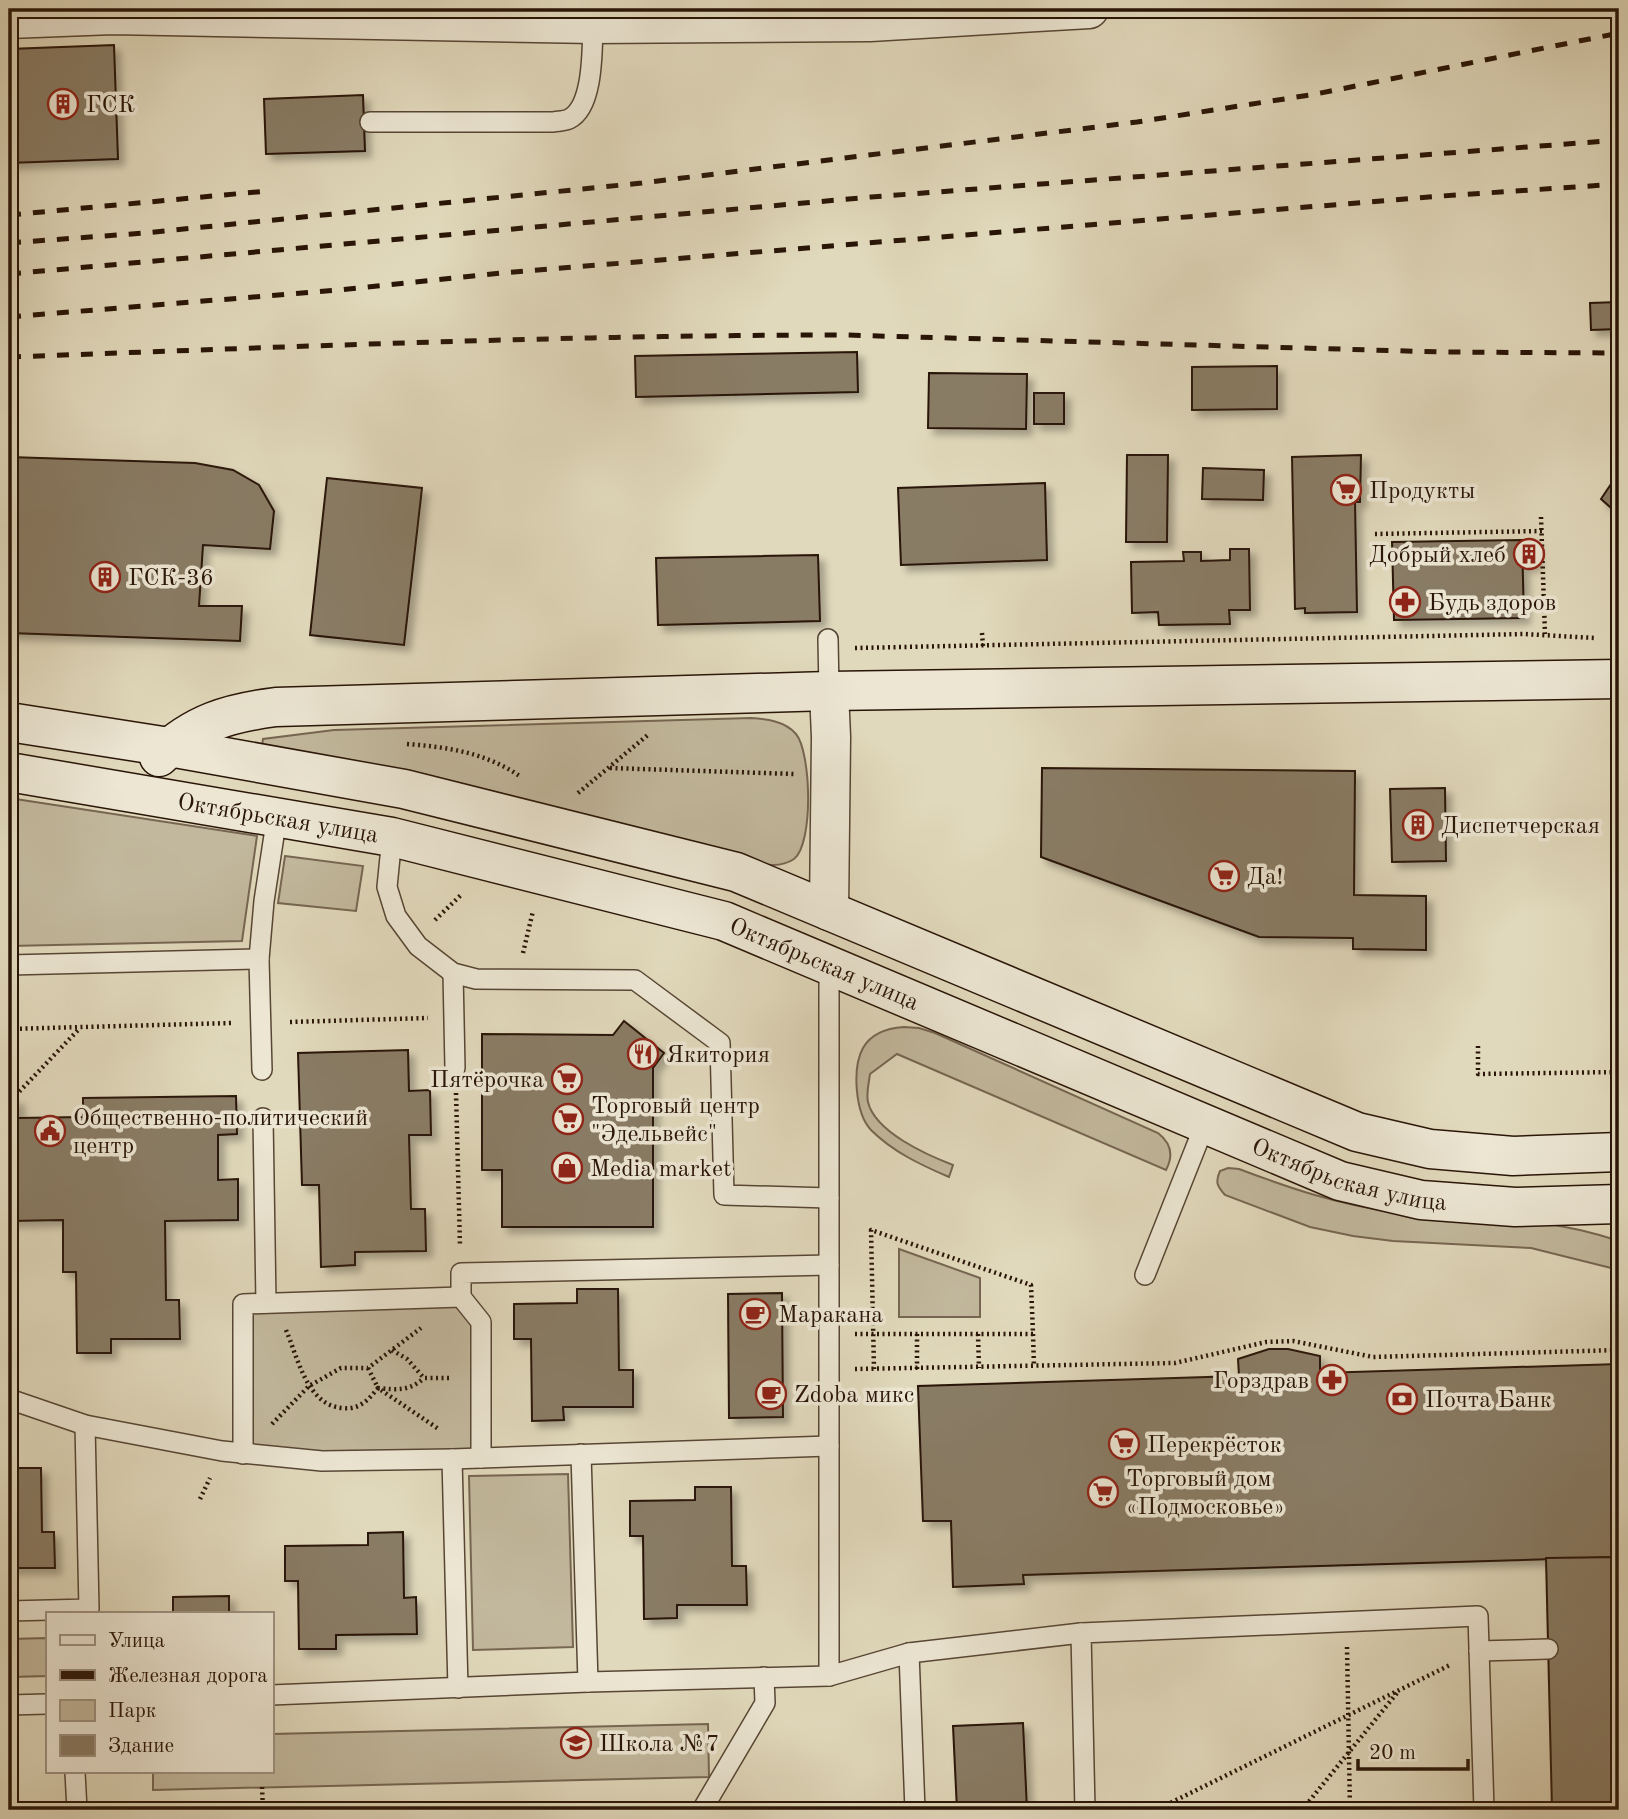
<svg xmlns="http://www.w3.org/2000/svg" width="1628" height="1819" font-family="'Old Standard TT',serif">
  <defs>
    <filter id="shadow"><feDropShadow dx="6" dy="6" stdDeviation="3.5" flood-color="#0004"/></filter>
  </defs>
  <rect width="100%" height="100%" fill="#e1d9bc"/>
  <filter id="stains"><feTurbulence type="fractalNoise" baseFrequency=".00286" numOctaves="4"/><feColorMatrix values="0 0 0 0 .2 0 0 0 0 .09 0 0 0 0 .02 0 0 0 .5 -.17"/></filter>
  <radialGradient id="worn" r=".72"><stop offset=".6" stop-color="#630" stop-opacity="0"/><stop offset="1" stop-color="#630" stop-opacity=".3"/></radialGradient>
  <g fill="#c2b89d" stroke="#766652" stroke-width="2">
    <path d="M751 718C766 719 785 721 796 734 811 752 814 843 794 859 778 870 757 863 741 861L262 746 263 739 334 730Z"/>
    <path d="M9 798 257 836 242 941 9 946Z"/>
    <path d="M285 856 363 866 356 911 278 903Z"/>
    <path d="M904 1027 919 1028 935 1033 1158 1133C1171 1143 1174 1155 1166 1170L897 1054 870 1074C869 1082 866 1094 868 1102 875 1132 927 1155 953 1165L949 1177C921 1165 893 1152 871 1130 855 1113 852 1068 863 1048 872 1032 889 1028 904 1027Z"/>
    <path d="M1228 1168 1239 1169C1292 1189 1337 1204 1393 1212 1440 1219 1489 1216 1536 1222 1565 1226 1592 1232 1619 1241V1270L1531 1248 1393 1241 1353 1236 1310 1227 1225 1195C1217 1186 1215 1182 1220 1171Z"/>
    <path d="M899 1249 980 1278V1317H899Z"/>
    <path d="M454 1304 472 1325 475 1450 332 1454 248 1446 249 1312Z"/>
    <path d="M568 1474 573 1647 473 1650 469 1476Z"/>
    <path d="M47 1638V1676L11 1677 10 1639Z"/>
    <path d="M708 1724 709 1777 153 1790V1772H271V1734Z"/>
  </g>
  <g fill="#897b65" stroke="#291507" stroke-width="2" filter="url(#shadow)">
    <path d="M114 45 118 159 9 163V49Z"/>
    <path d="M363 95 365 151 266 154 264 99Z"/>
    <path d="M1619 302V329L1591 330 1590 303Z"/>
    <path d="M857 352 858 392 636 397 635 356Z"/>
    <path d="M1277 366V409L1192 410V367Z"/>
    <path d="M929 373 1027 374 1026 429 928 428Z"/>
    <rect x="1034" y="393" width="30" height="31"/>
    <path d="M1127 455H1168L1167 542H1126Z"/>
    <path d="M1361 455 1360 502H1355L1357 612 1305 613V608L1295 609 1292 457Z"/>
    <path d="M9 457 195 463 233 470 259 485 274 511 270 549 203 545 199 606H242L240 641 9 633Z"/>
    <path d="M1203 468 1264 470 1263 500 1202 499Z"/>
    <path d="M1619 472V515L1601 499Z"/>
    <path d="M327 478 422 488 404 645 310 635Z"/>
    <path d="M1045 483 1047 560 901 565 898 488Z"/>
    <path d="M1522 540 1524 618 1394 620 1392 542Z"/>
    <path d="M1534 543 1535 565H1524L1523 544Z"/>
    <path d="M1230 549H1249L1250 610H1229L1230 624 1159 625 1158 612 1132 613 1131 562 1184 561 1183 552H1201V561L1230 560Z"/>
    <path d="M818 555 820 621 658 625 656 558Z"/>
    <path d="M1042 768 1355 771 1354 895 1426 896V950L1353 949V938L1259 937 1041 857Z"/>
    <path d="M1445 788 1446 861 1392 862 1390 789Z"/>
    <path d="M624 1021 664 1053 653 1068V1227H502V1170H482V1034L613 1035Z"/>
    <path d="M408 1050 409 1091 430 1090 431 1135H409L411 1209H425L426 1251 355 1252V1265L321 1267 319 1185H302L298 1053Z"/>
    <path d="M236 1096 237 1134 218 1135V1180L238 1179V1220L165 1221 166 1300H179L180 1339H111V1353H77L76 1272H63V1220L9 1221V1099H18V1118L83 1117V1098Z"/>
    <path d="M577 1289H618L619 1370H633V1407H563L564 1420 532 1421 531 1339H514V1304L577 1303Z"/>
    <path d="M782 1293 783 1417 729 1418 728 1294Z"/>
    <path d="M1269 1349H1288L1320 1356V1373L1619 1364V1557L1023 1575 1024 1584 953 1587 951 1521H923L918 1386 1239 1376 1238 1359Z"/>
    <path d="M9 1468H41L42 1532H54L55 1568H9Z"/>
    <path d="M695 1487H731L732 1566H746L747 1605H677V1618L644 1619 643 1536H630V1501L695 1500Z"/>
    <path d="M403 1532 404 1598 416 1597 417 1634 336 1635V1649H299L298 1581H285V1546L368 1545V1533Z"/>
    <path d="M1619 1557V1810H1552L1546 1558Z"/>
    <path d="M229 1596V1614H173V1597Z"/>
    <path d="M1023 1723 1027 1810H957L953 1726Z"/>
  </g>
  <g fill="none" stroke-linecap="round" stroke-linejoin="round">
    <g stroke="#574634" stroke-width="22">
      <g id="lane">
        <path d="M370 122H553C558 121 565 121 569 119 594 107 592 48 593 24"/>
        <path d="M828 639 829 691"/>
        <path d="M392 837 387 887 396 916 418 946 453 973 476 979 635 980 720 1043 724 1195 829 1198"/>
        <path d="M9 965 259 959"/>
        <path d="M453 973 455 1068"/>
        <path d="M262 1070 259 959 264 901 277 816"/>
        <path d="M263 1118 266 1303"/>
        <path d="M1145 1275 1205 1124"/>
        <path d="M461 1297V1273L829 1265"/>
        <path d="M9 1399 85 1425 222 1451 322 1461 452 1459 829 1446"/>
        <path d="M243 1454V1304L461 1297 481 1322V1458"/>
        <path d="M581 1454 588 1682"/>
        <path d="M452 1459 458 1688"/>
        <path d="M9 1611 89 1609 85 1425"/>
        <path d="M1479 1651 1548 1649"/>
        <path d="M909 1653 915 1810"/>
        <path d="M829 1676V965"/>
        <path d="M271 1695 588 1682 829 1676 909 1653 1081 1633"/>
        <path d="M9 1705 47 1704"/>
        <path d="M75 1772 77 1810"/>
        <path d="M702 1810 765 1703 764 1677"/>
        <path d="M1085 1810 1081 1633 1478 1616 1484 1810"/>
      </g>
    </g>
    <g stroke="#574634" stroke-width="41">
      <g id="street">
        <path d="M9 19 113 15 593 24 870 22 1089 9"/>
        <path d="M829 691 831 737 829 911"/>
      </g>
    </g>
    <g stroke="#291507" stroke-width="41">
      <g id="secondary">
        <path d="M9 722 169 747 404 789 736 872 1357 1132 1430 1149 1513 1156 1619 1152"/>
        <path d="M159 757C194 723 229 713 276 707L829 691 1619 679"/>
        <path id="s1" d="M9 772 392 837 724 921 1340 1181 1421 1200 1515 1207 1619 1204"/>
      </g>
    </g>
    <g stroke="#291507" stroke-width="4.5" stroke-dasharray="2 3.5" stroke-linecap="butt">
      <path d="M1541 517 1545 634"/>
      <path d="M1375 534 1542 531"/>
      <path d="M982 633 983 646"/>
      <path d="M855 648 1524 634 1595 638"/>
      <path d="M407 744C448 747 487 753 521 777"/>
      <path d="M610 768 794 774"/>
      <path d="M578 793 649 734"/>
      <path d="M435 920 461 895"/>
      <path d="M523 953 533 911"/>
      <path d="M290 1022 428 1018"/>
      <path d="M9 1029 232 1023"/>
      <path d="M1478 1046V1074L1619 1072"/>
      <path d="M9 1093H18L80 1028"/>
      <path d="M456 1093 460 1246"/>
      <path d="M286 1330C298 1358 307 1406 343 1408 360 1410 369 1399 378 1388L440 1430"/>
      <path d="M855 1334H1033L1031 1285 871 1230 874 1369"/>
      <path d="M917 1334V1369"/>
      <path d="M978 1334 979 1368"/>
      <path d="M1033 1334 1034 1367"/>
      <path d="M392 1350 407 1359 424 1378H452"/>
      <path d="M368 1368 378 1388C397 1390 410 1391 424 1378"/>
      <path d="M855 1369 1175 1363 1266 1342 1293 1341 1373 1357 1619 1350"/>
      <path d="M272 1424 309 1386 341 1368H368L421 1328"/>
      <path d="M200 1499 210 1478"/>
      <path d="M1347 1647 1350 1810"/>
      <path d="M262 1787 263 1810"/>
      <path d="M1156 1810 1450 1665"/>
      <path d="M1302 1810 1397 1693"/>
    </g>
    <use href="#lane" stroke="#ece6d3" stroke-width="19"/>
    <use href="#street" stroke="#ece6d3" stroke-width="38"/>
    <use href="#secondary" stroke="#ece6d3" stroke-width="38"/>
    <g stroke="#291507" stroke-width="5" stroke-dasharray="12 12" stroke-linecap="butt">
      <path d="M9 215 267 191"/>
      <path d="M9 243 144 233 642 183 1137 122 1316 94 1619 33"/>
      <path d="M9 274 871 197 1619 140"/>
      <path d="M9 317 339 290 501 273 1442 196 1619 184"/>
      <path d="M9 357C287 347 566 335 845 335L1442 352 1619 353"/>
    </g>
  </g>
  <defs>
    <g id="building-ring" transform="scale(1.575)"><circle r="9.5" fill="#ece6d3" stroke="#8f2418" stroke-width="1.5"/><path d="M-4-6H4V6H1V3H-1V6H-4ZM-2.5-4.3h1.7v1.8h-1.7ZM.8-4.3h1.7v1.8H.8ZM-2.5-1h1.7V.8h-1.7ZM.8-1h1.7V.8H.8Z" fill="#8f2418"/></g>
    <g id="supermarket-ring" transform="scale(1.575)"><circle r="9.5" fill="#ece6d3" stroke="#8f2418" stroke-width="1.5"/><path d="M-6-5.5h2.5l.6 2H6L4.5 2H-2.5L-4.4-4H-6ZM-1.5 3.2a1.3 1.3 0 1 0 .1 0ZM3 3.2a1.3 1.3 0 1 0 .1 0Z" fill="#8f2418"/></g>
    <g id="pharmacy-ring" transform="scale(1.575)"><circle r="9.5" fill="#ece6d3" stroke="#8f2418" stroke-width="1.5"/><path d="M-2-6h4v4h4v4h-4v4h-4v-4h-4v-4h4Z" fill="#8f2418"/></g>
    <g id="restaurant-ring" transform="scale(1.575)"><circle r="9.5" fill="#ece6d3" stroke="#8f2418" stroke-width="1.5"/><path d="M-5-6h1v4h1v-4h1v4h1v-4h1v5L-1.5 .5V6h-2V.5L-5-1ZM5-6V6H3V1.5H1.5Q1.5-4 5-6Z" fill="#8f2418"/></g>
    <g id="civic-ring" transform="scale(1.575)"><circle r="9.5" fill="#ece6d3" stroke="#8f2418" stroke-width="1.5"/><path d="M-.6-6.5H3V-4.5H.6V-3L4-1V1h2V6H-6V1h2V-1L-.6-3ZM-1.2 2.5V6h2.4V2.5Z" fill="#8f2418"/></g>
    <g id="shop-ring" transform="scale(1.575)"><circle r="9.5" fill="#ece6d3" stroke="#8f2418" stroke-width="1.5"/><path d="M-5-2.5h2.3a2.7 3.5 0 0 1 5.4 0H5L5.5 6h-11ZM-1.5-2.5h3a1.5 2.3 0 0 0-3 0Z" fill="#8f2418"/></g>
    <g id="cafe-ring" transform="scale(1.575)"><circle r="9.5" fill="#ece6d3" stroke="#8f2418" stroke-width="1.5"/><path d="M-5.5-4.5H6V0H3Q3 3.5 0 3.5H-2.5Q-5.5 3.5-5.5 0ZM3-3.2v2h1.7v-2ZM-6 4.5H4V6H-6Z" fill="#8f2418"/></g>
    <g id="bank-ring" transform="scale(1.575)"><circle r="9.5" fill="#ece6d3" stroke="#8f2418" stroke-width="1.5"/><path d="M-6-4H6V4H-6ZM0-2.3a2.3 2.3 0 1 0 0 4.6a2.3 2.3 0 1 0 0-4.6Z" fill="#8f2418"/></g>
    <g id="school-ring" transform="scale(1.575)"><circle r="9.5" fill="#ece6d3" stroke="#8f2418" stroke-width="1.5"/><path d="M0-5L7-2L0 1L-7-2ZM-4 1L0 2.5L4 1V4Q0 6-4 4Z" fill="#8f2418"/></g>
  </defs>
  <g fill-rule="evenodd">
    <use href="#building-ring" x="63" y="104"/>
    <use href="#supermarket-ring" x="1346" y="490"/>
    <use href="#building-ring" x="1529" y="554"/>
    <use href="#building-ring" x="105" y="577"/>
    <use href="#pharmacy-ring" x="1405" y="602"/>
    <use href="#building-ring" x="1418" y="825"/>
    <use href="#supermarket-ring" x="1224" y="876"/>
    <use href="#restaurant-ring" x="643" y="1054"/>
    <use href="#supermarket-ring" x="567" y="1079"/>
    <use href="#supermarket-ring" x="568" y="1119"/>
    <use href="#civic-ring" x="50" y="1131"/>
    <use href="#shop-ring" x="567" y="1168"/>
    <use href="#cafe-ring" x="755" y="1314"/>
    <use href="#pharmacy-ring" x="1332" y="1380"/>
    <use href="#cafe-ring" x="771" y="1394"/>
    <use href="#bank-ring" x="1402" y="1399"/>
    <use href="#supermarket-ring" x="1124" y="1444"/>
    <use href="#supermarket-ring" x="1103" y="1492"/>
    <use href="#school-ring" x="576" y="1743"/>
  </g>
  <g text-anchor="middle" stroke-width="7" stroke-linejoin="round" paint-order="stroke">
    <g font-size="24" fill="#291507" stroke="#ece6d3" text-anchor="start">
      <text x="86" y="112">ГСК</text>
      <text x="1369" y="498">Продукты</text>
      <text x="1506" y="562" text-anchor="end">Добрый хлеб</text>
      <text x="128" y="585">ГСК-36</text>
      <text x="1428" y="610">Будь здоров</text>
      <text x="1441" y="833">Диспетчерская</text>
      <text x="1247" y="884">Да!</text>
      <text x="666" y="1062">Якитория</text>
      <text x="544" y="1087" text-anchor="end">Пятёрочка</text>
      <text x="591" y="1113">Торговый центр<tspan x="591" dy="28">"Эдельвейс"</tspan></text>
      <text x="73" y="1125">Общественно-политический<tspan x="73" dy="28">центр</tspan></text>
      <text x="590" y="1176">Media market</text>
      <text x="778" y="1322">Маракана</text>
      <text x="1309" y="1388" text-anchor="end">Горздрав</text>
      <text x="794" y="1402">Zdoba микс</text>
      <text x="1425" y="1407">Почта Банк</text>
      <text x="1147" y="1452">Перекрёсток</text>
      <text x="1126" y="1486">Торговый дом<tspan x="1126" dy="28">«Подмосковье»</tspan></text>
      <text x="599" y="1751">Школа №7</text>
    </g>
    <g font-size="24" fill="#291507" stroke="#ece6d3">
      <text dy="8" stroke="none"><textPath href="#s1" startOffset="273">Октябрьская улица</textPath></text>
      <text dy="8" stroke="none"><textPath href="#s1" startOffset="840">Октябрьская улица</textPath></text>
      <text dy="8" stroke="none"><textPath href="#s1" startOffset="1407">Октябрьская улица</textPath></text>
    </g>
  </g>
  <rect width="1628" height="1819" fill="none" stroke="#e1d9bc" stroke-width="35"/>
  <rect x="10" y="10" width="1607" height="1798" fill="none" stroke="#291507" stroke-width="3.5"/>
  <rect x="18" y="18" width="1593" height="1784" fill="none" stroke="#291507" stroke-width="2"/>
  <rect x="46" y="1612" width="228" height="161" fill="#ece6d3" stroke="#9e9281" stroke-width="2"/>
  <rect x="60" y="1635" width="35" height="10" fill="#ece6d3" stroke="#9e9281" stroke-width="2"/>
  <text x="108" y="1647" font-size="21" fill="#291507">Улица</text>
  <rect x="60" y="1670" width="35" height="10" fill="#291507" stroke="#9e9281" stroke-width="2"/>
  <text x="108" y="1682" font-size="21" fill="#291507">Железная дорога</text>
  <rect x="60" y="1700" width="35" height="21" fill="#c2b89d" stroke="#9e9281" stroke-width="2"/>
  <text x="108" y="1717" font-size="21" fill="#291507">Парк</text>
  <rect x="60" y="1735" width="35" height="21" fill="#897b65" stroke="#9e9281" stroke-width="2"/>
  <text x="108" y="1752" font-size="21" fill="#291507">Здание</text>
  <path d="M1358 1759v10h110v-10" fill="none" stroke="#291507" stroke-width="3.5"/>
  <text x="1369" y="1759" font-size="21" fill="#291507" stroke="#ece6d3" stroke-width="5" paint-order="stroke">20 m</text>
  <rect width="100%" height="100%" filter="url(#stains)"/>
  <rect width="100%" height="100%" fill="url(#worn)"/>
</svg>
